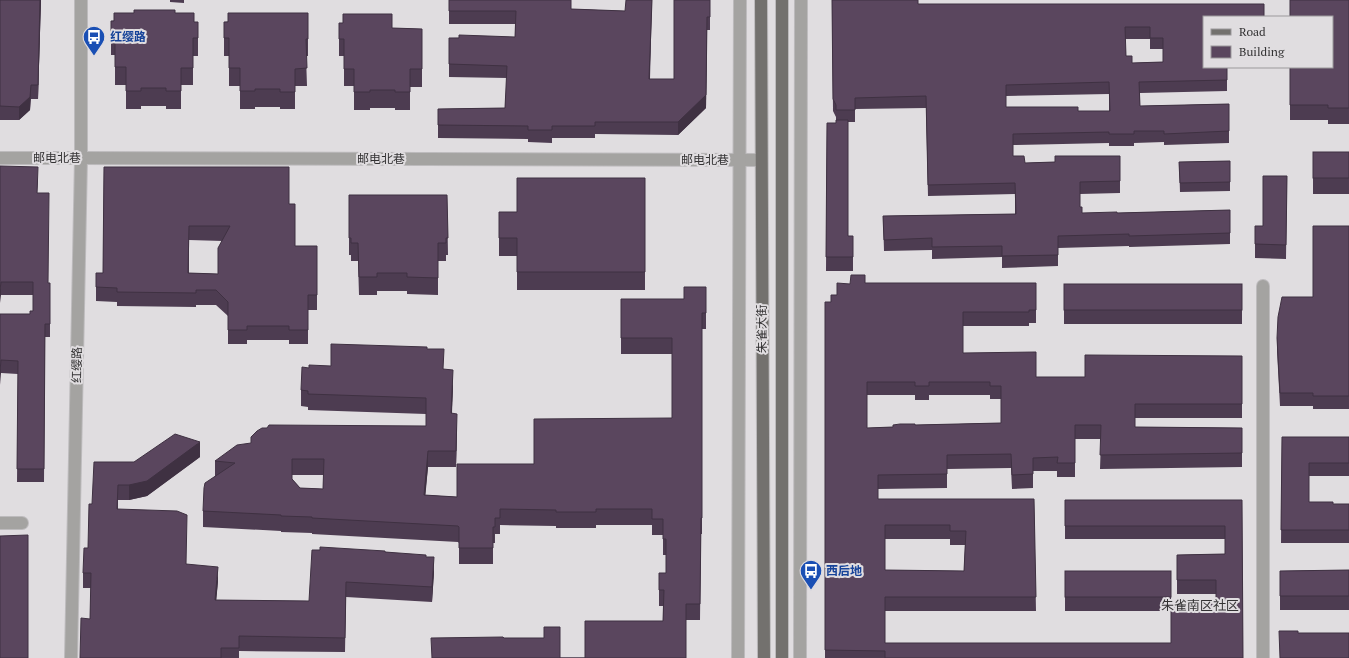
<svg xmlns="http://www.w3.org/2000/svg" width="1349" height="658" font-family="'PT Serif','Noto Sans SC',serif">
  <rect width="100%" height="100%" fill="#e0dde0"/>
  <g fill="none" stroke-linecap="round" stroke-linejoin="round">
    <g stroke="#bdbbbd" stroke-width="14">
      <g id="minor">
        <path d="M0 158H81L761 160"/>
        <path d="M1263 286V658"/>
        <path d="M0 523H22"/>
        <path d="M71 658 81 158V0"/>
        <path d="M738 658 740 0"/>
        <path d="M800 658 801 0"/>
      </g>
    </g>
    <g stroke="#bdbbbd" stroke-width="14">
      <g id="major">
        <path d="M761 0 764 658"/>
        <path d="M782 658V0"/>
      </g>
    </g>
    <use href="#minor" stroke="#a4a3a1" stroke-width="12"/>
    <use href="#major" stroke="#73716e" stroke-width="12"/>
  </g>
  <g fill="#4d3c51" fill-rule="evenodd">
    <path d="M0 0H41L38 99H31L30 110 19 120H0Z"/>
    <path d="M170 0H184V3L170 2Z"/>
    <path d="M449 0H571V9L625 11 652 0 650 79H674L710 0V30H707L706 108 678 135 595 134V138H552V143L528 142V139L438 138V109L505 108 507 78 449 77V38L515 37V24H449Z"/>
    <path d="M832 0 1204 17 1227 67V91L1140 93V106L1229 104V143L1164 145V142L1134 143V146H1109V143L1013 145V156L1025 163 1055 162 1120 156V193L1080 194V207L1082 213H1117L1230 210V244L1129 247V246L1058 248V266L1002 268V257L932 259V250L884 251 883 216 1015 214V194L928 196 926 108 855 109V122H848V236H853V271H826L827 123H836V117L833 111ZM1125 39H1150V49H1163V62L1132 63 1126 56ZM1109 94V111H1078L1006 107V96Z"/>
    <path d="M1349 0V124H1328V120H1290V67Z"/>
    <path d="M175 13 194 22H198V56H193V85H181V109H166V106H141V109H126V85H115V55H111V21Z"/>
    <path d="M308 13V56H306L307 86H295V109H280V107H255V109H240V86H229V56H224V22Z"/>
    <path d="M339 23 392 28 422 29V87H410V110H395V108H370V110H354V86H344V56H339Z"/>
    <rect x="1313" y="152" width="36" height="42"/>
    <path d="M1230 161V191L1180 192 1179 162Z"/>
    <path d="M0 166 38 180 37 193 48 283H50V337H45L44 482H17L18 374 1 373 0 314H30L33 311V295H1Z"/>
    <path d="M104 167 289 204 295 246H317V310H308V344H289V340H247V344H228V316L216 305H196V307L117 306V302L96 301V273H103ZM189 240 223 241 218 274 189 273Z"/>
    <path d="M1287 176 1286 259 1255 258V226H1263Z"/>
    <path d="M645 178V290H517V256H499V212H517Z"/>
    <path d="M349 195H447L448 255H446V261H438V295L407 294V291H377V295H359L358 261H351V255H349Z"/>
    <path d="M1349 226V409H1313V406H1280L1277 351V338L1313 297Z"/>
    <path d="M865 283H1036V323H1029V326H963V353L1036 377H1085L1242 356V418H1135V427L1242 428V467L1100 469 1101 439H1075V477H1057V471H1033V488L1012 489 1011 468 947 469V488L878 489V499H1034L1036 611H885V643H1171V611H1065V571H1171V604H1216V594H1177V555L1225 554V539H1065V500H1242L1243 658H825V302H831L837 295ZM867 395H915V400H929V395H990V399H1001V423L915 425 893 427 867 428ZM885 539H950V545H965L964 571 885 570Z"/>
    <rect x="1064" y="284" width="178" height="40"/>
    <path d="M706 287V329H702V534H701L700 620H686V658H431L504 638 560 658H585L663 621V606H659V573H666V555H663V535H652V525H596V528H556V526L500 525V534H495V543H493V564H459V543L458 542 312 534V533L281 532V531L203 527V511L215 476V461L426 426V414L308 410V407L301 406V390L309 368 331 366 427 349 444 370 453 386 452 413 457 430 456 467H428L425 495 457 497 534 464 672 418V354H621V299H684ZM292 475H324L323 489 300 488 292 479Z"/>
    <path d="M1282 437H1349V476H1309V502L1333 504H1349V543H1281Z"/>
    <path d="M200 457 147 496 129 500H118V509L186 564 218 581 216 600 309 601 385 552 426 557 434 572 432 602 346 597 345 652 239 651V658H80L90 619 91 588H83V573L88 548 92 504 134 462Z"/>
    <path d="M1349 570V610H1280V571Z"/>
  </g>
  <g fill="#3f3142">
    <path d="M40 0H41L38 99V85Z"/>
    <path d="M652 0 649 92V79Z"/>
    <path d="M707 17 706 108 678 135V122Z"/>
    <path d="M31 85 30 110 19 120V107Z"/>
    <path d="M1 282V295L0 303V290Z"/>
    <path d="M1 360V373L0 385V371Z"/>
    <path d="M453 370V386L451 429V413Z"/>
    <path d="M457 414V430L456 467V451Z"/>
    <path d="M200 442V457L147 496 129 500V485Z"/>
    <path d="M428 451V467L424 511V495Z"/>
    <path d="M434 557V572L432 602V587Z"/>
    <path d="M218 567V581L215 615V600Z"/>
  </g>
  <g fill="#5a465e" stroke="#3f3142" fill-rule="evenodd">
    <path d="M0 0H40L38 85H31L30 97 19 107 0 106Z"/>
    <path d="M449 0H571V9L625 11 626 0H652L649 79H674V0H710V17H707L706 95 678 122H595V126H552V130H528V126L438 125V109L505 108 507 66 449 64V38H459V35L515 37 516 11H449Z"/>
    <path d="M832 0H918V4H1264V17H1204V67H1227V80L1139 82 1140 106 1229 104V131L1164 134V131H1134V134H1109V132L1013 134V156H1024L1025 163 1055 162V156H1120V181L1080 182V207H1082V213L1117 212V213L1230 210V233L1129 236V234L1058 236V255L1002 256V246L932 247V238L884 240 883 216 1016 214 1015 183 928 185 926 96 855 98V110H836V105L833 99ZM1125 27H1150V38H1163V62L1132 63V56H1126ZM1109 82 1110 111H1078V107H1006V85Z"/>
    <path d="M1290 0H1349V108H1328V105H1290V67H1332V17H1290Z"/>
    <path d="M134 10H175V13H194V22H198V38H193V68H181V91H166V88H141V91H126V67H115V37H111V21H114V13H134Z"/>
    <path d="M228 13H308V39H306L307 68 295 69V92H280V89H255V91H240V68H229V38H224V22H228Z"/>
    <path d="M343 14H392V28L422 29V69H410V92H395V90H370V92H354V69H344V39H339V23H343Z"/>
    <path d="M836 120H848V236H853V257H826L827 123H836Z"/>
    <rect x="1313" y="152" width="36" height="26"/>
    <path d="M1230 161V182L1180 183 1179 162Z"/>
    <path d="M0 166 38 167 37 193H49L48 283H50V324H45L44 469H17L18 361 1 360 0 371V314H30V311H33V282H1L0 290Z"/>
    <path d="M104 167H289V204H295V246H317V295H308V330H289V326H247V330H228V302L216 290H196V293L117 292V288L96 287V273H103ZM189 226H230L218 248V274L188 273Z"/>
    <path d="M1263 176H1287L1286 245 1255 244V226H1263Z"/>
    <path d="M517 178H645V272H517V238H499V212H517Z"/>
    <path d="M349 195H447L448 238H446V243H438V278L407 277V273H377V277H359L358 243H351V238H349Z"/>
    <path d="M1313 226H1349V396H1313V393H1280L1277 338 1278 317 1282 297H1313Z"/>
    <path d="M851 275H865V283H1036V310H1029V312H963V353L1036 352V377H1085V355L1242 356V404H1135V427L1242 428V453L1100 455 1101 425H1075V463H1057L1058 457 1033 458V474L1012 475 1011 454 947 455V474L878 475V499H1034L1036 597H885V643H1171V604H1216V580H1177V555L1225 554V526H1065V500H1242L1243 658H885V651L825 650V302H831V295H837V283L850 284ZM867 382H915V386H929V382H990V386H1001V423L915 425V424H900L893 425V427L867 428ZM885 525H950V531H966L964 571 885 570Z"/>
    <rect x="1064" y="284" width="178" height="26"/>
    <path d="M684 287H706V313H702V518H701L700 604H686V658H432L431 638 503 637 504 638H544V627H560V658H585V621H663L664 590H659V573H666V539H663V519H652V509H596V512H556V510L500 509V518H495V527H493V548H459V527L458 526 312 518V517L281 516V515L203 511 204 488 205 483 235 463 215 461 237 445 251 443V437L257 431 262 428H267L269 425 426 426V398L308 394V391L301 390 302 367 309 368V365L331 366V344L427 347V349H444L443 369 453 370 451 413 457 414 456 451H428L424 495 457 497V464H534V419L672 418V338H621V299H684ZM292 459H324L323 489 300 488 292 479Z"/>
    <path d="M175 434 200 442 147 481 129 485H118L117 509 177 511 187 515 186 564 218 567 215 600 309 601 312 550H320V547L385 551V552L426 555V557H434L432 587 346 582 345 638 239 636V648H221V658H80L81 618 90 619 91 573H83L84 548H88L89 504H92L94 462H134Z"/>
    <path d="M1282 437H1349V463H1309V502H1333V504H1349V530H1281Z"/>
    <path d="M28 535V658H0V536Z"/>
    <path d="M1349 570V596H1280V571Z"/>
    <rect x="1065" y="571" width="106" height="26"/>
    <path d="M1279 631H1298V633H1349V658H1280Z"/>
  </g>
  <defs>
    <g id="bus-pin" transform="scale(1.15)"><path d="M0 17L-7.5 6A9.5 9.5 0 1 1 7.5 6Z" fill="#1a4fb4" stroke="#e0dde0"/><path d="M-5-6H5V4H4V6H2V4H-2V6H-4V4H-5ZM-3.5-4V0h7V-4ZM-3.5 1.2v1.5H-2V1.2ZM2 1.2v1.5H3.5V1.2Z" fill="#fff"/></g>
  </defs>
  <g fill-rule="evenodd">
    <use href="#bus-pin" x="94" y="37"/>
    <use href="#bus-pin" x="811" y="571"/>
  </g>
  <g text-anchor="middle" stroke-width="4" stroke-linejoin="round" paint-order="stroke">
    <g font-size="12" font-weight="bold" fill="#164399" stroke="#e0dde0" text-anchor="start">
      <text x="110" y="41">红缨路</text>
      <text x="826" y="575">西后地</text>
    </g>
    <g font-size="12" fill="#333233" stroke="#e0dde0">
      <text x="57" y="162">邮电北巷</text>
      <text x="381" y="163">邮电北巷</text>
      <text x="705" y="164">邮电北巷</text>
      <text transform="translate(762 329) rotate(-90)" y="4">朱雀大街</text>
      <text transform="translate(77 365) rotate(-89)" y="4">红缨路</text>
    </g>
    <g font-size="13" fill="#333233" stroke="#e0dde0">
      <text x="1200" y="610">朱雀南区社区</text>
    </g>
  </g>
  <rect x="1203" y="16" width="130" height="52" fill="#e0dde0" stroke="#9b999b"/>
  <rect x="1211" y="29" width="20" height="6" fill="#73716e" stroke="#9b999b"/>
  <text x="1239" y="36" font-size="12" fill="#333233">Road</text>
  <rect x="1211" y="46" width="20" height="12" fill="#5a465e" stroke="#9b999b"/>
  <text x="1239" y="56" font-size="12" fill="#333233">Building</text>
</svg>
